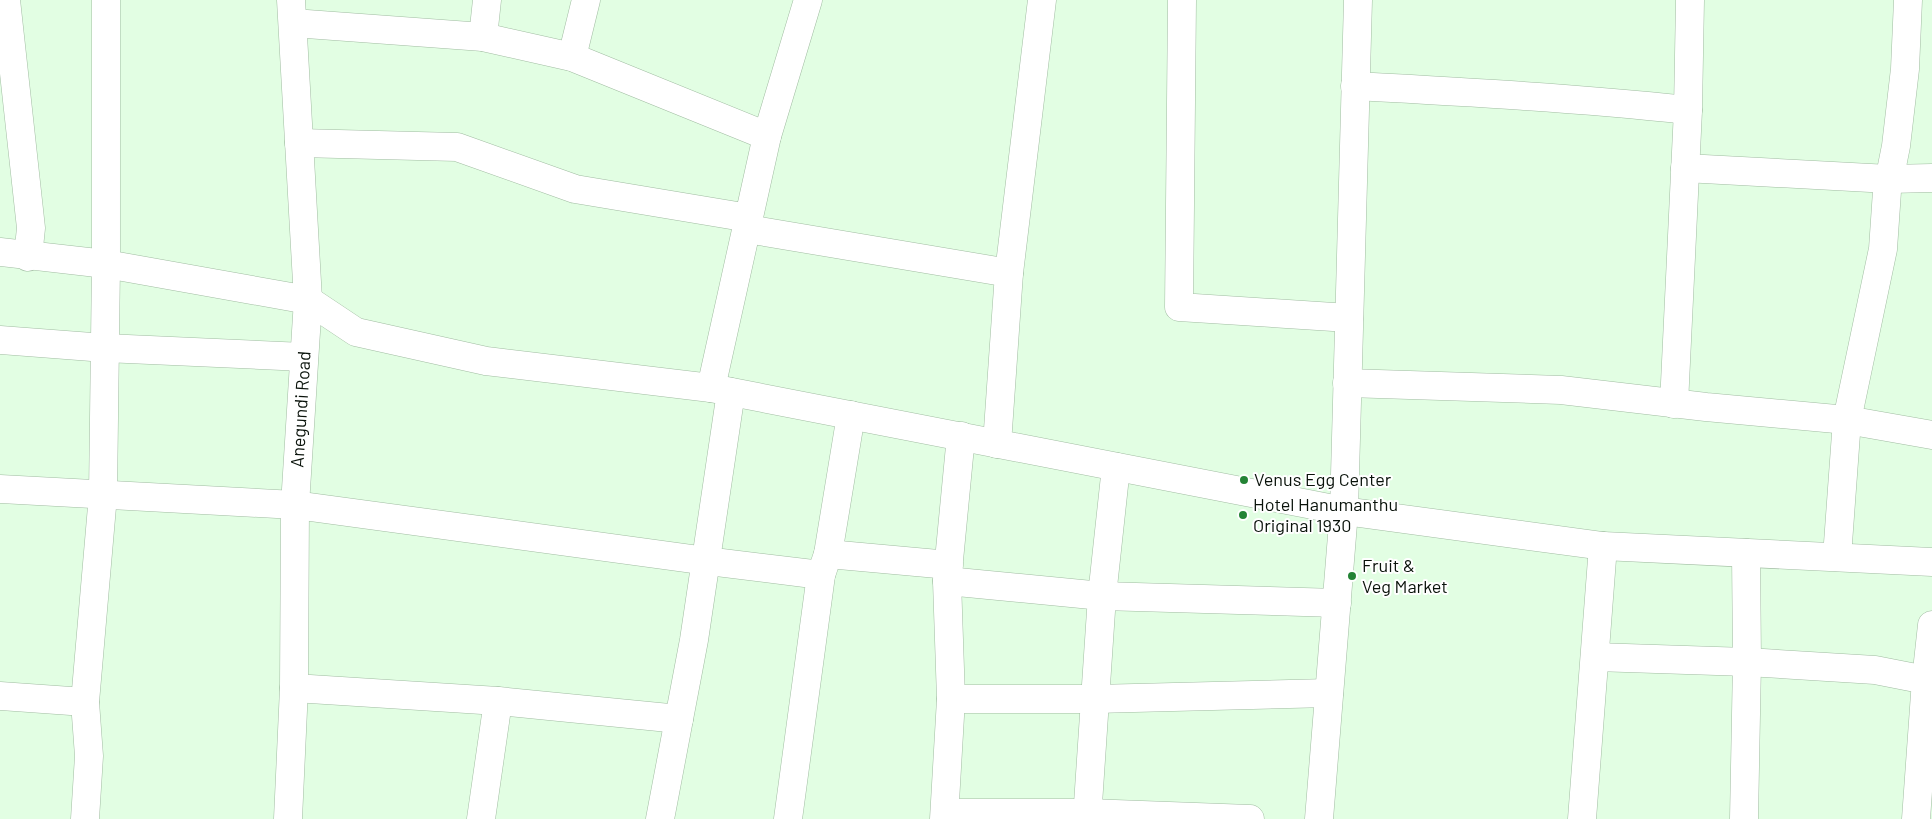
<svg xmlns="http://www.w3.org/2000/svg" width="1932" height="819" font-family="Barlow,sans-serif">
  <rect width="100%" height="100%" fill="#e2fee3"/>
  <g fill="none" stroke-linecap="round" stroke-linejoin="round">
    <g stroke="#a1bca2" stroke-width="29">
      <g id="minor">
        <path d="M6 0 31 228 28 257"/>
        <path d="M1182 0 1179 307 1349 318"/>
        <path d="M293 23 483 37 572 57 767 136"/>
        <path d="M483 37 487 0"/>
        <path d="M572 57 586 0"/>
        <path d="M1355 86C1466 92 1577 98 1688 110"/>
        <path d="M299 143 457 147 575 189 749 218"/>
        <path d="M1685 168 1889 179 1932 178"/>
        <path d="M747 229 1009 273"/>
        <path d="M0 252 106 264 308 300 356 332 486 361 711 388 1344 511 1603 546 1932 562"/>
        <path d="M0 340 105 348 304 357"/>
        <path d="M1347 383 1561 390 1706 407 1847 420 1932 435"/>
        <path d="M711 388 767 136 808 0"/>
        <path d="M1674 404 1688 110 1690 0"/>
        <path d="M997 444 1009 273 1042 0"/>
        <path d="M0 489 295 505 707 561 821 575"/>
        <path d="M828 554 949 565"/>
        <path d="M1837 557 1847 420 1883 249 1887 191 1896 146 1905 69 1908 0"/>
        <path d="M947 581 1102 596 1337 603"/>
        <path d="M1595 657 1747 662 1875 670 1926 680 1932 683"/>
        <path d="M294 688 498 701 679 719"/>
        <path d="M0 696 85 702"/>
        <path d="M951 699H1095L1329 693"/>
        <path d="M945 813H1088L1250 819"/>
        <path d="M85 819 89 756 85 702 103 495 106 264V0"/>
        <path d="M481 819 498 701"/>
        <path d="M660 819 694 640 731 392"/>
        <path d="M788 819 821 575 828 554 851 415"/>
        <path d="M944 819 951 699 947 581 961 436"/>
        <path d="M1087 819 1102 596 1116 467"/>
        <path d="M1319 819 1344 511 1358 0"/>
        <path d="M1582 819 1603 546"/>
        <path d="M1744 819 1747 662 1746 553"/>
        <path d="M1916 819 1926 680 1932 625"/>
      </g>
    </g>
    <g stroke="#a1bca2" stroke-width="29">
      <g id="tertiary">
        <path id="s1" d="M288 819 294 688 295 505 308 300 291 0"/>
      </g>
    </g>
    <use href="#minor" stroke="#fff" stroke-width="28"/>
    <use href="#tertiary" stroke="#fff" stroke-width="28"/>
  </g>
  <g fill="#238335" stroke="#fff" stroke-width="2">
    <circle cx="1244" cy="480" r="5"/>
    <circle cx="1243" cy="515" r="5"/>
    <circle cx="1352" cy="576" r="5"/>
  </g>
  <g text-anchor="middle" stroke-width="4" stroke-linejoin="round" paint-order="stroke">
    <g font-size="18" fill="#09120a" stroke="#fff">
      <text dy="6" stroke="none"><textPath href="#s1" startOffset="410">Anegundi Road</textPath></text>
    </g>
    <g font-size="18" fill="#09120a" stroke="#fff" text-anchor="start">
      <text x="1254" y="486">Venus Egg Center</text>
      <text x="1253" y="511">Hotel Hanumanthu<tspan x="1253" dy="21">Original 1930</tspan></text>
      <text x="1362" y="572">Fruit &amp;<tspan x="1362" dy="21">Veg Market</tspan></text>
    </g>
  </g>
</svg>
